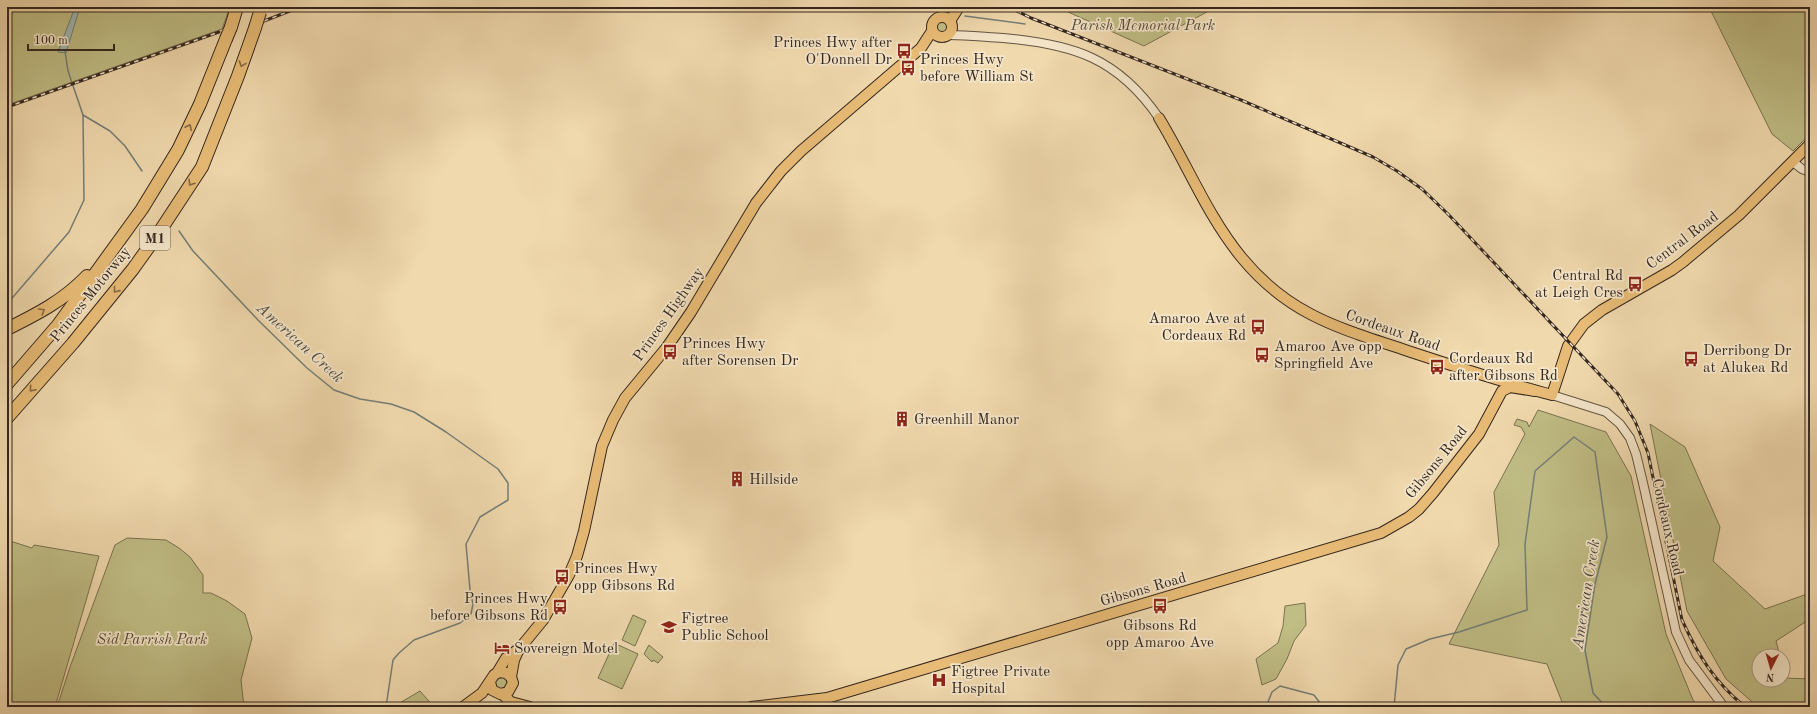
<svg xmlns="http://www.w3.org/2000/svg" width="1817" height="714" font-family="'Old Standard TT',serif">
  <rect width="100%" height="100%" fill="#f0d9ad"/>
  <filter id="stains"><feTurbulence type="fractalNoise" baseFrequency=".005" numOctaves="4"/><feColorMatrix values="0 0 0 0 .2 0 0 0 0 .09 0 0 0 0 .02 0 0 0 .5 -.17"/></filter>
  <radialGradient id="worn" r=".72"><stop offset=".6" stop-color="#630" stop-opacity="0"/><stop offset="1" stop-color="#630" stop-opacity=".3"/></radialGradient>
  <g fill="#c0bd85" stroke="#7a7252">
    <path d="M7 7H230L222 29 7 105Z"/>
    <path d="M1057 7H1216L1144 46Z"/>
    <path d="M1709 7H1806L1810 10V134L1793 151 1772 134Z"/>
    <circle cx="941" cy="27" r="6"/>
    <path d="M1538 410 1606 432 1631 476 1666 634 1693 700 1700 707H1564L1547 664 1449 644 1499 545 1494 492 1525 434 1521 427 1514 425 1517 419 1527 422 1529 427Z"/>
    <path d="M1650 424 1685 447 1720 527 1713 561 1765 609 1810 593V619L1776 641 1780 656H1759V680H1783V668L1786 678 1810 679V707H1758L1726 679 1687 611Z"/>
    <path d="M127 538 166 540 179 548 190 557 203 575V593H211L227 601 245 614 252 638 241 680 244 707H57L70 667 115 545Z"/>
    <path d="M7 540 32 548 34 545 99 556 55 707H7Z"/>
    <path d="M1305 603 1306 625 1294 641 1287 659 1276 679 1262 685 1256 659 1278 643 1283 626 1285 606Z"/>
    <path d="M633 615 646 621 635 646 622 640Z"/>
    <path d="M614 643 638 654 622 689 598 678Z"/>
    <path d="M649 645 663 657 658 663 653 660 652 662 644 654Z"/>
    <circle cx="501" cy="683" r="6"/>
    <path d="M420 691 434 707H397L398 704Z"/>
  </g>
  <path fill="#9eb8b4" stroke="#747e78" d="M75 7H80L66 53 58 52Z"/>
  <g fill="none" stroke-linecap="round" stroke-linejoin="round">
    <g stroke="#747e78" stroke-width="1.5">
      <path d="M965 16 1025 24"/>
      <path d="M65 51 68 71 83 115 110 131 125 146 142 171"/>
      <path d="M179 231 193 251 258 320 307 368 334 390 360 399 391 404 414 412 446 432 498 469 508 483V500L480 517 466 544 470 590 473 604 471 614 460 623 414 640 399 653 393 660 386 707"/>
      <path d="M7 304 69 232 84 200 83 115"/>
      <path d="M1266 707 1272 692 1280 686 1314 695 1323 707"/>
      <path d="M1394 707 1398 665 1406 649 1430 639 1459 632 1527 610 1525 544 1535 471 1574 437 1595 452 1607 537 1595 584 1585 650 1593 693 1606 707"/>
    </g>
    <g stroke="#635442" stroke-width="10">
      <g id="minor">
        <path d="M949 35C967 35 985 37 1003 38 1073 44 1118 58 1159 118"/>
        <path d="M1793 162 1802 169 1810 172"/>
        <path d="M1552 395 1606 412 1620 424 1630 438 1636 454 1643 483 1676 632 1689 660 1724 707"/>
      </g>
    </g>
    <g stroke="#34271f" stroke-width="12">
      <g id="major">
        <circle cx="942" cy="27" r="10"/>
        <path d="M950 21 959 7"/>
        <path d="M1159 118C1187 164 1208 217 1242 258 1289 315 1339 328 1405 350 1454 366 1502 382 1552 395L1568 346 1584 324 1602 310 1672 270 1683 262 1739 215 1810 144"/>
        <path d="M497 673 506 658 520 648 543 620 569 575 577 556 584 531 602 446 613 420 625 398 667 347 691 312 756 203 781 171 801 151 921 48 932 31"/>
        <path d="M511 677 514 660 519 649"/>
        <path d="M502 694 511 702 530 707"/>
        <path d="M463 707 482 693 494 675 499 672 506 673 511 677 513 683 508 692 500 694 492 690 490 682"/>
        <path d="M751 707 827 698 1381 533 1409 517 1419 509 1433 493 1479 434 1502 391 1510 387 1535 391"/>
      </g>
    </g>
    <g stroke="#34271f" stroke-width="14">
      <g id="highway">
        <path d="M231 27 237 7"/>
        <path d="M7 329C37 314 63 301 87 276"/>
        <path d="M7 384 58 325 142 209 178 150 200 104 226 39"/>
        <path d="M7 418 73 343 133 269 158 234 202 167 238 76 255 28"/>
      </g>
    </g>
    <use href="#minor" stroke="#f5e6ca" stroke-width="8"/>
    <use href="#major" stroke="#e8bc76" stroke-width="10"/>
    <use href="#highway" stroke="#e8bc76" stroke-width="12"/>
    <g stroke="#34271f" stroke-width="3">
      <g id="rail">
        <path d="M1009 7 1031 18 1241 100 1373 157 1397 171 1422 189 1448 214 1618 394 1635 421 1648 453 1682 620C1699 657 1714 681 1745 707"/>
        <path d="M264 21 300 7"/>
        <path d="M7 107 219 32"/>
      </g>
    </g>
    <use href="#rail" stroke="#f5e6ca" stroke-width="1.5" stroke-dasharray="4.5" stroke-linecap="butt"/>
    <g stroke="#34271f" stroke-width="14" stroke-linecap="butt">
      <g id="highway-bridge">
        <path d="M255 28 260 12"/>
        <path d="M226 39 231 27"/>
      </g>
    </g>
    <use href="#highway-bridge" stroke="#e8bc76" stroke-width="12"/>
  </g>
  <defs><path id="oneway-chevron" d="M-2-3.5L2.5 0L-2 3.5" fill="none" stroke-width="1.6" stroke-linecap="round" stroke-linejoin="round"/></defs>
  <g stroke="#856a46">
    <use href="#oneway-chevron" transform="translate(242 64) rotate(110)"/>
    <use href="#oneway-chevron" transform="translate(189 127) rotate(-64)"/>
    <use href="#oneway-chevron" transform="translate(191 183) rotate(123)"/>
    <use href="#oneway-chevron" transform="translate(116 290) rotate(129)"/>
    <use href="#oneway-chevron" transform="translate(42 311) rotate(-31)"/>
    <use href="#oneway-chevron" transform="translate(32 389) rotate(131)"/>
  </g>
  <defs>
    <g id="bus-bare" transform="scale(1.2)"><path d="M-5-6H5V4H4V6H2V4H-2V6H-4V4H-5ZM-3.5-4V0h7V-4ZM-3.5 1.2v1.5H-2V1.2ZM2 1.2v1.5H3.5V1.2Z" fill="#8f2418" stroke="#f5e6ca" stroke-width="2.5" paint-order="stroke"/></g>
    <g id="building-bare" transform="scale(1.2)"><path d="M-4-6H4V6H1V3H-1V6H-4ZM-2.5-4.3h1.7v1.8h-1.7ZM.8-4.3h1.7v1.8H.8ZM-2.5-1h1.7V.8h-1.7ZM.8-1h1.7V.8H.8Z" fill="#8f2418" stroke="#f5e6ca" stroke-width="2.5" paint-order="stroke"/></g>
    <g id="school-bare" transform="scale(1.2)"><path d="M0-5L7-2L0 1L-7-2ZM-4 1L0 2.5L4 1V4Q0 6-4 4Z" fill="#8f2418" stroke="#f5e6ca" stroke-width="2.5" paint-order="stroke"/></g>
    <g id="hotel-bare" transform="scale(1.2)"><path d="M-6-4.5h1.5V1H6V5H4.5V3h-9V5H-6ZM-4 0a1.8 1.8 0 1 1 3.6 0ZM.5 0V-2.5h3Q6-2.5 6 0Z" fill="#8f2418" stroke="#f5e6ca" stroke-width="2.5" paint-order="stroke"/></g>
    <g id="hospital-bare" transform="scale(1.2)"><path d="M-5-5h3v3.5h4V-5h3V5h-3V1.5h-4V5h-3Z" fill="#8f2418" stroke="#f5e6ca" stroke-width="2.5" paint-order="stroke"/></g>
  </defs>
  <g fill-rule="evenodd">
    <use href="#bus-bare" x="904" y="51"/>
    <use href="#bus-bare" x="908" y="68"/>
    <use href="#bus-bare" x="1635" y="284"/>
    <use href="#bus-bare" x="1258" y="327"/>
    <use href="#bus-bare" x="670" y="352"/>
    <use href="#bus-bare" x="1262" y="355"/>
    <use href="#bus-bare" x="1691" y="359"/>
    <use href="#bus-bare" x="1437" y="367"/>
    <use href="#building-bare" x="902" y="419"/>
    <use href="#building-bare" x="737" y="479"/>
    <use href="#bus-bare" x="562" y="577"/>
    <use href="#bus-bare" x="1160" y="606"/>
    <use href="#bus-bare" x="560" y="607"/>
    <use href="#school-bare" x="669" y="627"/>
    <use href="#hotel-bare" x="502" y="648"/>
    <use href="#hospital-bare" x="939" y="680"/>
  </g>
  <g text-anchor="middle" stroke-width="3.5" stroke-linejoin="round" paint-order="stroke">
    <rect fill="#f5e6ca" stroke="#6e6052" stroke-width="1" x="140" y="226" width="30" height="24" rx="3"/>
    <g font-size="14" font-weight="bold" fill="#34271f">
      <text x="155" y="243">M1</text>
    </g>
    <g font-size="15" font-style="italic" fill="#574c38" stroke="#f5e6ca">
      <text x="1143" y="30">Parish Memorial Park</text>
      <text x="152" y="644">Sid Parrish Park</text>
    </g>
    <g font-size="15" fill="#34271f" stroke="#f5e6ca" text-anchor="start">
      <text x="892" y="47" text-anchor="end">Princes Hwy after<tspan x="892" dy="17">O'Donnell Dr</tspan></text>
      <text x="920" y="64">Princes Hwy<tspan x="920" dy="17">before William St</tspan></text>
      <text x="1623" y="280" text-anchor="end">Central Rd<tspan x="1623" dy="17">at Leigh Cres</tspan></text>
      <text x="1246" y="323" text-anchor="end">Amaroo Ave at<tspan x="1246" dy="17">Cordeaux Rd</tspan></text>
      <text x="682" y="348">Princes Hwy<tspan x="682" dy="17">after Sorensen Dr</tspan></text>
      <text x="1274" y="351">Amaroo Ave opp<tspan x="1274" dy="17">Springfield Ave</tspan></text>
      <text x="1703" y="355">Derribong Dr<tspan x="1703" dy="17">at Alukea Rd</tspan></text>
      <text x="1449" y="363">Cordeaux Rd<tspan x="1449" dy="17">after Gibsons Rd</tspan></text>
      <text x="914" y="424">Greenhill Manor</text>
      <text x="749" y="484">Hillside</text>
      <text x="574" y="573">Princes Hwy<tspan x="574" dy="17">opp Gibsons Rd</tspan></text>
      <text x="548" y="603" text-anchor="end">Princes Hwy<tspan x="548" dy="17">before Gibsons Rd</tspan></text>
      <text x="681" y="623">Figtree<tspan x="681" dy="17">Public School</tspan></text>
      <text x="1160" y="630" text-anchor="middle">Gibsons Rd<tspan x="1160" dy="17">opp Amaroo Ave</tspan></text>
      <text x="514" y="653">Sovereign Motel</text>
      <text x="951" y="676">Figtree Private<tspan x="951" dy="17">Hospital</tspan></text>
    </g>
    <g font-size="15" fill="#34271f" stroke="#f5e6ca">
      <text transform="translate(1682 240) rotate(-37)" y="5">Central Road</text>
      <text transform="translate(90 294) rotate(-51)" y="5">Princes Motorway</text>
      <text transform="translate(668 314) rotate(-55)" y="5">Princes Highway</text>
      <text transform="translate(1393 330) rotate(19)" y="5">Cordeaux Road</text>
      <text transform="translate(1436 462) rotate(-51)" y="5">Gibsons Road</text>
      <text transform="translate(1668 527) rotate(77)" y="5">Cordeaux Road</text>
      <text transform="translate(1143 589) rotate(-16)" y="5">Gibsons Road</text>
    </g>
    <g font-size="16" font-style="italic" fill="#4e4b44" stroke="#f5e6ca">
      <text transform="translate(301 342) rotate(42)" y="6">American Creek</text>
      <text transform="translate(1585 594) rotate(-81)" y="6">American Creek</text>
    </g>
  </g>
  <rect width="1817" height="714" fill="none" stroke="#f0d9ad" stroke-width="24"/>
  <rect x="8" y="8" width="1801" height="698" fill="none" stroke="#34271f" stroke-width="2"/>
  <rect x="12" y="12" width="1793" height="690" fill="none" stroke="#34271f"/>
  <g transform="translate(1771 668) rotate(185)"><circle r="19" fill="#f5e6ca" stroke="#a89a86"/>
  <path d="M0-3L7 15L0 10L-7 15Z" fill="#8f2418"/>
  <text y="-6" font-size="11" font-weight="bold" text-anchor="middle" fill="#34271f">N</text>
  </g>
  <path d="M28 44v6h86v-6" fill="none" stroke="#34271f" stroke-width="2"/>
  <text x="34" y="44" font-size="12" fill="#34271f" stroke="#f5e6ca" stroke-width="3" paint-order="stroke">100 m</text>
  <rect width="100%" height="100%" filter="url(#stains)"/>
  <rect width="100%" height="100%" fill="url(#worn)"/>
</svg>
